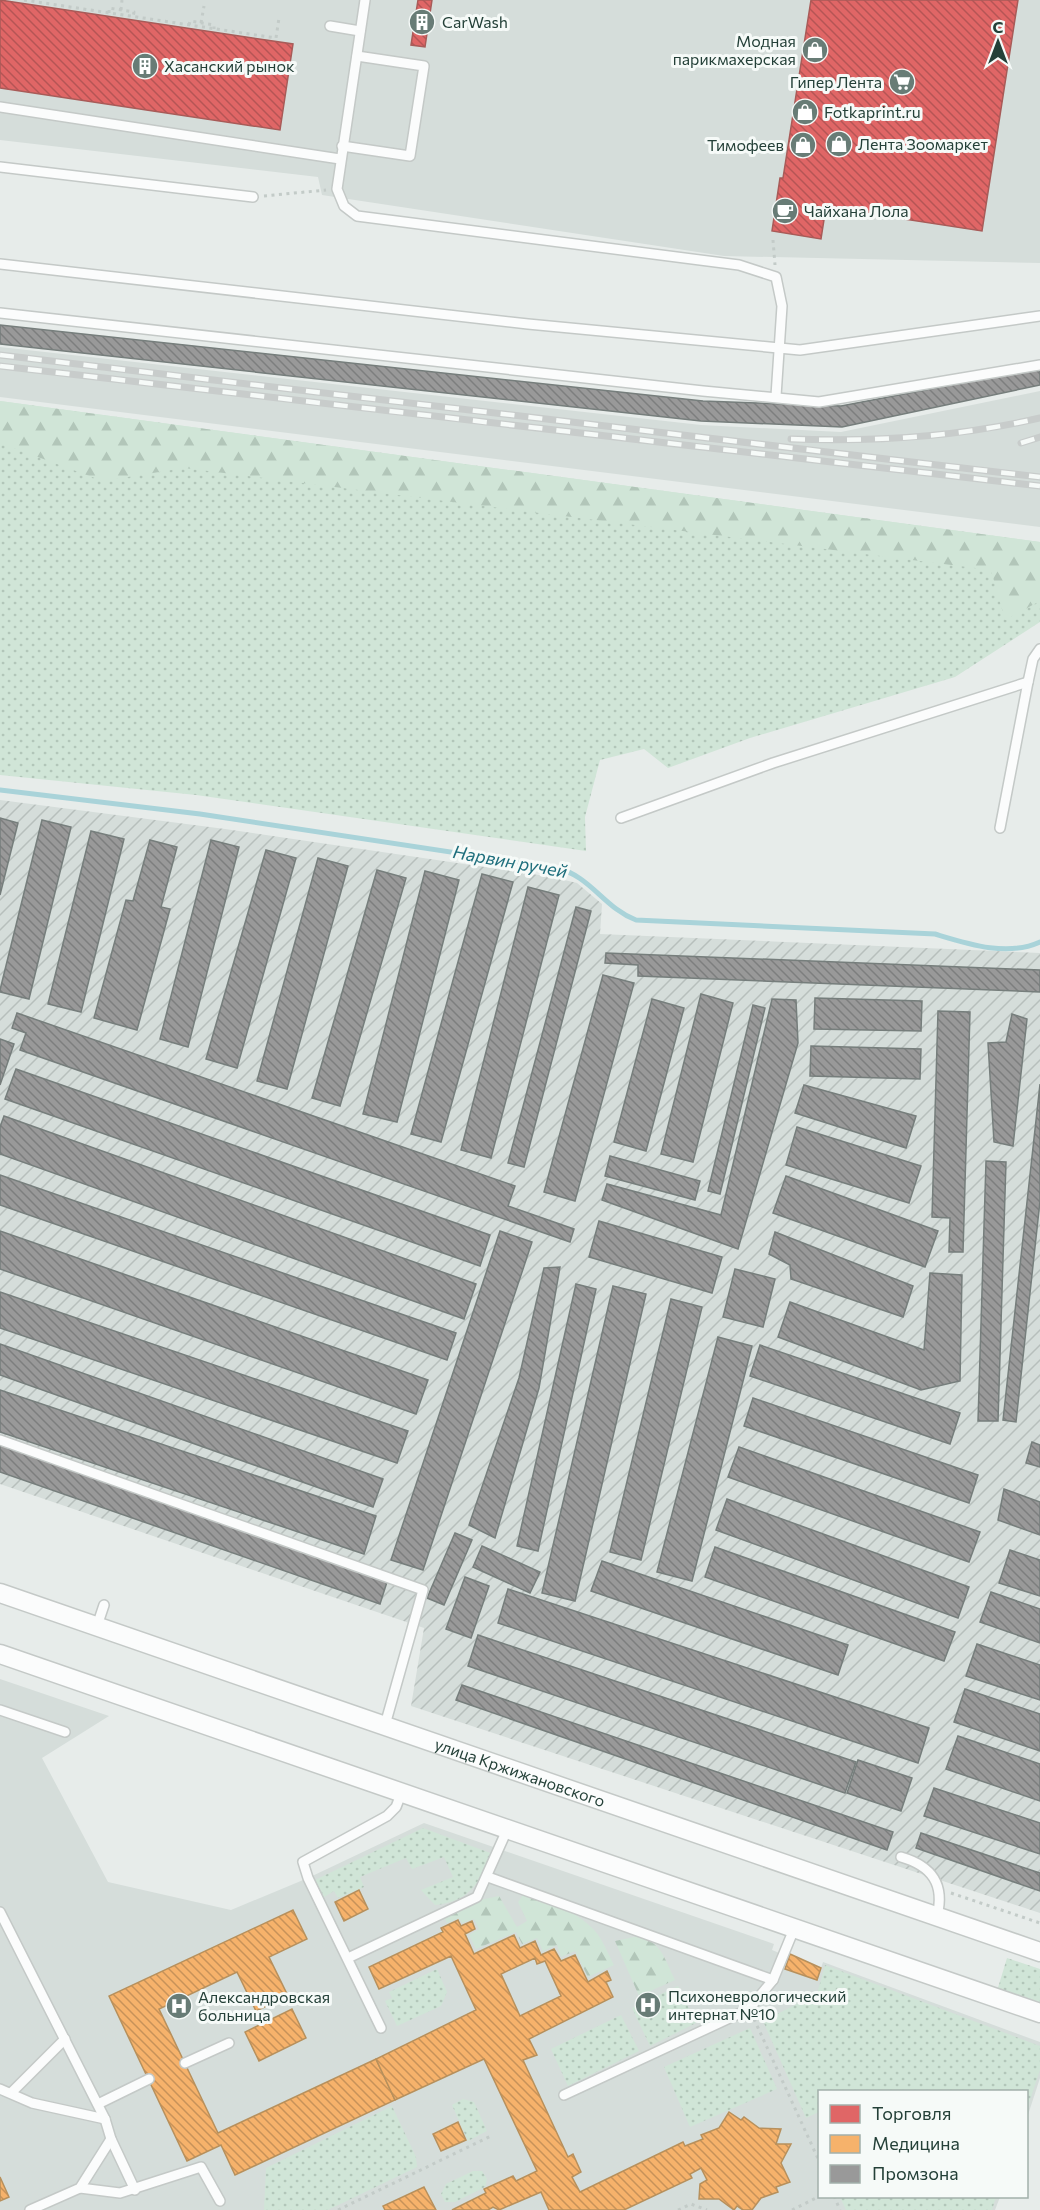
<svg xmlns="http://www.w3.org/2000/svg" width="1040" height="2210" font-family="Commissioner,sans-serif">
  <defs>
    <pattern id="industrial-furrows" width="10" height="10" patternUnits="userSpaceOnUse" patternTransform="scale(1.5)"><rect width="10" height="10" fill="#d5ddda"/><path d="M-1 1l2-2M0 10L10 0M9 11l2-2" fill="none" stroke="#b7bfbc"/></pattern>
    <pattern id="grass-dots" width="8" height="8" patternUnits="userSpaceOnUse" patternTransform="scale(1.5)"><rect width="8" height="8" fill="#d0e5d7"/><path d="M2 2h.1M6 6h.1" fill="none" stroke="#b2c6b9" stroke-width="1.8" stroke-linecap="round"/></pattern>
    <pattern id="forest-firs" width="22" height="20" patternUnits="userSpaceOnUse" patternTransform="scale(1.5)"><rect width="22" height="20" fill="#d0e5d7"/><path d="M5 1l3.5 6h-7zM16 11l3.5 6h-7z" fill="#b2c6b9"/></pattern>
    <pattern id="shops-back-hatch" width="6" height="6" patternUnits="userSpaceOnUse" patternTransform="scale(1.5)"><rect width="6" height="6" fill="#e06666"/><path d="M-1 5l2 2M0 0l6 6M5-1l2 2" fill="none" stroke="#b55555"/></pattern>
    <pattern id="health-back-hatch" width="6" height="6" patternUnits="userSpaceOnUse" patternTransform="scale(1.5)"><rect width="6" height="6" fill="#f6b26b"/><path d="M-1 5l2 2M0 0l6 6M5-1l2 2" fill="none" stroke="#c79259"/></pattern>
    <pattern id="industry-back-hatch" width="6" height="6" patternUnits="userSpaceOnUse" patternTransform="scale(1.5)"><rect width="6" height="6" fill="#999"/><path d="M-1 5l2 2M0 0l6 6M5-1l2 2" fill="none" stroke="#7d7e7e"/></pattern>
  </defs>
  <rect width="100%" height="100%" fill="#e7ecea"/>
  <g fill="#d5ddda">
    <path d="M0 0H1040V263L724 256 322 195 318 177 0 140Z"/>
    <path d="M0 347 701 425 841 432 1040 391V527L0 397Z"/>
    <path d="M0 1679 109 1716 42 1758 108 1882 231 1910 308 1878 424 1823 774 1944 772 1950 789 1957 821 1968 823 1962 1040 2042V2078L1027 2118 1026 2092H820V2196L1000 2197 995 2210H0Z"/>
  </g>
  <path fill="url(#industrial-furrows)" d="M0 800 225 829 552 877 577 883 602 904 600 934 1040 953V1913L411 1706 424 1628 0 1484Z"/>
  <g fill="url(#grass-dots)">
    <path d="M0 401 1040 542V622L955 677 750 738 668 768 644 749 600 760 585 817 586 851 196 795 0 775Z"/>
    <path d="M423 1828 493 1854C479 1882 470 1902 435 1905L421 1890 453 1877 444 1857 412 1869 406 1858 360 1877 364 1887 338 1898 334 1891 324 1897 315 1880Z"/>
    <path d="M1007 1958 1040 1969V2006L997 1991Z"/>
    <path d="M825 1965 1040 2046V2070L1027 2109 1026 2092H820L819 2112 806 2118 763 2021 817 1994Z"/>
    <path d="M437 1969 447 1992 441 2006 397 2026 385 2001 392 1998 389 1992Z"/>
    <path d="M678 1986 696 2023 650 2046 632 2008Z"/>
    <path d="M621 2015 639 2051 568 2086 551 2049Z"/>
    <path d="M750 2028 777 2089 690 2127 664 2067Z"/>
    <path d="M463 2099 474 2102 487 2131 468 2141 452 2105Z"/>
    <path d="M392 2106 416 2157 417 2167 328 2210H264L266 2168Z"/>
    <path d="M473 2171H482L487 2179 485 2187 455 2202H445L441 2194 446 2184Z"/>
    <path d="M840 2197H996L992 2210H846Z"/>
  </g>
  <g fill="url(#forest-firs)">
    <path d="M0 401 1040 542V601L1005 620 991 570 184 468 103 481 0 443Z"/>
    <path d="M523 1895C548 1900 577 1911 595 1931 603 1940 608 1954 614 1965L588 1977 575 1951 561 1957 557 1945 543 1951 537 1938 522 1944 516 1932 476 1949 469 1935 479 1929 474 1919 462 1923 459 1918 447 1923 444 1917 480 1900 499 1896 517 1927 527 1921 518 1902Z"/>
    <path d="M639 1936C662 1943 665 1960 675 1980L639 1996 615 1941Z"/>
  </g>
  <g fill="url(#shops-back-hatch)" stroke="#a85b58" stroke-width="1.5">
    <path d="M0 0 293 44 280 130 0 88Z"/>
    <path d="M418 0H432L425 47 411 45Z"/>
    <path d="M811 0H1018L982 231 826 207 821 239 772 231 780 178H783Z"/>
  </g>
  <g fill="url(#health-back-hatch)" stroke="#b7905c" stroke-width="1.5" fill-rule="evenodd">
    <path d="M359 1890 368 1909 344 1921 335 1902Z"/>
    <path d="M293 1910 307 1939 269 1957 288 1996 256 2011 237 1972 159 2009 218 2133 376 2059 395 2100 235 2175 221 2145 187 2161 109 1996Z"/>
    <path d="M458 1920 461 1926 472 1921 475 1929 465 1934 474 1954 514 1935 520 1948 535 1941 541 1955 554 1949 561 1961 575 1955 588 1982 607 1971 611 1980 606 1982 613 1997 529 2039 537 2055 523 2060 568 2157 573 2154 581 2172 572 2177 580 2192 683 2142 685 2146 703 2139 701 2135 719 2128 729 2112 741 2120 744 2117 759 2128 781 2129 776 2144H791L781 2163 790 2182 776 2187 778 2192 761 2198 752 2210H743L737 2206 734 2210 719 2199H699L700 2184 707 2180 701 2168 690 2174 692 2178 624 2210H549L541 2192 499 2210 493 2207 488 2210H452L486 2193 484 2189 513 2176 516 2181 537 2171 484 2059 395 2100 376 2059 476 2010 451 1956 379 1989 369 1967 443 1932 441 1928ZM535 1958 537 1964 545 1961 561 1996 520 2016 501 1974Z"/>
    <path d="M790 1954 821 1968 817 1980 785 1969Z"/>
    <path d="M292 2009 306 2038 259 2061 245 2032Z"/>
    <path d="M458 2122 466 2140 441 2151 433 2134Z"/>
    <path d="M0 2177 9 2197 0 2201Z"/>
    <path d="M424 2187 436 2210H385L383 2206Z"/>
  </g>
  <g fill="url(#industry-back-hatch)" stroke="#767e7c" stroke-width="1.5">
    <path d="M0 325 703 401 841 406 1040 368V385L842 427 701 421 0 344Z"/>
    <path d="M0 818 18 823 0 895Z"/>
    <path d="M42 820 71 827 29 999 0 992V990Z"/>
    <path d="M91 831 124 839 81 1012 48 1004Z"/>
    <path d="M150 840 177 847 161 907 170 909 137 1030 94 1018 126 900 133 901Z"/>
    <path d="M211 840 239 847 188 1047 160 1039Z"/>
    <path d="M266 850 296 858 237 1068 206 1059Z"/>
    <path d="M318 858 348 866 287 1089 257 1081Z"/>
    <path d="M377 870 406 878 340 1106 312 1098Z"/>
    <path d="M425 871 459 880 397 1122 363 1114Z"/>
    <path d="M482 874 513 882 441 1142 411 1134Z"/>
    <path d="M528 887 559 895 491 1158 461 1150Z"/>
    <path d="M576 907 591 911 524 1167 508 1163Z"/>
    <path d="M606 953 1040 970V992L638 976V965L605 963Z"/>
    <path d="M603 975 634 983 575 1201 544 1192Z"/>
    <path d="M701 994 733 1003 693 1162 661 1154Z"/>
    <path d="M815 998 922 1001 921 1031 814 1029Z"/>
    <path d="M652 999 684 1008 646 1151 614 1142Z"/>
    <path d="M772 999 796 1000 798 1043 738 1249 602 1200 607 1184 721 1215Z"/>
    <path d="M753 1005 765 1008 720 1194 708 1191Z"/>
    <path d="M938 1011 970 1012 963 1252H949L950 1218 932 1217Z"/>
    <path d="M17 1013 515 1186 508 1206 574 1229 570 1242 20 1050 26 1033 12 1028Z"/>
    <path d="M1012 1014 1027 1019 1013 1146 994 1142 988 1043 1006 1042Z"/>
    <path d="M0 1039 14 1044 0 1085Z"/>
    <path d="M811 1046 921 1049 920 1079 810 1076Z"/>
    <path d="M16 1069 490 1235 480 1266 5 1099Z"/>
    <path d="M1040 1084V1201L1016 1422 1003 1420Z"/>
    <path d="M804 1085 916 1116 906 1148 795 1113Z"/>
    <path d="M4 1116 476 1284 464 1319 0 1154V1127Z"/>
    <path d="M797 1127 921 1166 909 1203 786 1165Z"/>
    <path d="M610 1156 700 1181 695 1200 605 1176Z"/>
    <path d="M986 1161 1006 1162 998 1421H978Z"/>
    <path d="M0 1175 456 1333 447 1360 0 1205Z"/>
    <path d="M786 1176 938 1231 925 1267 773 1213Z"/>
    <path d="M599 1221 722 1257 712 1293 589 1257Z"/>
    <path d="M0 1231 428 1380 416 1414 0 1269Z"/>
    <path d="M500 1231 532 1242 423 1570 391 1560Z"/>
    <path d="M775 1232 913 1286 903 1317 791 1279 790 1265 769 1254Z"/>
    <path d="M560 1267 539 1388 495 1538 469 1525 519 1378 544 1268Z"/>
    <path d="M735 1269 775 1279 763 1327 723 1317Z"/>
    <path d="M930 1273 962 1275 960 1381 921 1390 778 1337 790 1302 924 1350Z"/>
    <path d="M576 1284 596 1289 538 1551 517 1546Z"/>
    <path d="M613 1286 646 1294 575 1601 542 1593Z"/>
    <path d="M0 1292 408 1431 397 1463 0 1328Z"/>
    <path d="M671 1299 702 1307 641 1560 610 1552Z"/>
    <path d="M718 1337 752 1346 692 1581 657 1572Z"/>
    <path d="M0 1344 383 1479 373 1507 0 1375Z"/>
    <path d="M760 1345 960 1413 950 1444 750 1376Z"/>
    <path d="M0 1390 376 1516 364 1554 0 1432Z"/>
    <path d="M753 1398 978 1475 969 1503 744 1426Z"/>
    <path d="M1032 1442 1040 1445V1467L1026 1463Z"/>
    <path d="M0 1445 387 1582 380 1604 0 1472Z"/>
    <path d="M739 1447 980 1532 969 1562 728 1477Z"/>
    <path d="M1004 1489 1040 1502V1535L998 1520Z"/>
    <path d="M727 1499 969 1587 958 1618 716 1530Z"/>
    <path d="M455 1533 472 1540 444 1605 427 1598Z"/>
    <path d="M482 1546 540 1572 530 1593 473 1567Z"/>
    <path d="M715 1547 955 1632 944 1661 705 1577Z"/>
    <path d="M1010 1550 1040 1560V1596L999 1583Z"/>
    <path d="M602 1561 848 1645 838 1675 591 1591Z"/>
    <path d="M465 1577 489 1586 471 1638 446 1629Z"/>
    <path d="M508 1589 929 1728 918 1763 498 1623Z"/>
    <path d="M991 1592 1040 1609V1643L980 1622Z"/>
    <path d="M478 1635 856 1762 845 1793 468 1666Z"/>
    <path d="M977 1644 1040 1665V1700L966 1676Z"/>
    <path d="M462 1685 893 1832 887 1850 456 1700Z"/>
    <path d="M965 1689 1040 1714V1751L954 1722Z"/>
    <path d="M958 1736 1040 1764V1801L946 1769Z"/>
    <path d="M858 1760 912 1778 901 1811 847 1793Z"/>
    <path d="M934 1788 1040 1823V1854L924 1816Z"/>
    <path d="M921 1833 1040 1873V1891L916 1848Z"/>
  </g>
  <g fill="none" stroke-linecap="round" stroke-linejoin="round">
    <path stroke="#a9d3d9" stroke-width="5" d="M0 790 200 814 556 868C590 875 604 908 636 920L935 934C968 944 1007 957 1040 942"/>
    <g stroke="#c4c9c7" stroke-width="12">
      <g id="lane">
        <path d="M365 0 337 189 344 206 357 216 739 265 776 277 782 306 776 396"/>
        <path d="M330 26 360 31"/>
        <path d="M0 107 340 159"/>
        <path d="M342 146 410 156 424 66 357 56"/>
        <path d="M0 167 253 197"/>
        <path d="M0 264 528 324 800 350 1040 316"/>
        <path d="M0 313 703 391 819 402 1040 365"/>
        <path d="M621 818 773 763 1028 682"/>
        <path d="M1000 828 1028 682 1033 659 1040 649"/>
        <path d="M0 1440 423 1590 385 1725"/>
        <path d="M97 1626 104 1605"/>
        <path d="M0 1710 65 1732"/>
        <path d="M901 1857C932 1866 945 1884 937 1916"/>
        <path d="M488 1877 773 1980"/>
        <path d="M0 1912 105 2119 111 2139 135 2190"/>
        <path d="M348 1958 477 1897 507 1830"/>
        <path d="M381 2028 308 1878 303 1862 387 1816 396 1807 401 1794"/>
        <path d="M185 2063 229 2043"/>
        <path d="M0 2089 32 2103 105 2119"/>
        <path d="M11 2093 65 2039"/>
        <path d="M564 2095 749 2009 773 1980 794 1929"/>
        <path d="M98 2104 149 2079"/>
        <path d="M80 2188 120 2193 201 2167 220 2201"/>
        <path d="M30 2210 80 2188 111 2139"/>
      </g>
    </g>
    <g stroke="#c4c9c7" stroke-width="21">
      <g id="street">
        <path id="s1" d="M0 1593 1040 1952"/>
        <path d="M0 1654 1040 2013"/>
      </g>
    </g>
    <g stroke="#c3cbc8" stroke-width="3" stroke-dasharray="3 4.5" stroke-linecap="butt">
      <path d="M24 0 276 38 279 18"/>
      <path d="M121 10 122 0"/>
      <path d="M109 13V8L134 12 133 17"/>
      <path d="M201 23 204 6"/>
      <path d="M189 25 190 21 214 25V29"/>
      <path d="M264 196 326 190"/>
      <path d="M773 240 775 265"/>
      <path d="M951 1893 1040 1923"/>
      <path d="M754 2019 820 2163"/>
      <path d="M834 2196 840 2210"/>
      <path d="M338 2210 493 2135"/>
      <path d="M678 2210 691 2204 707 2210"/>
      <path d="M792 2210 820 2196"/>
    </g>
    <use href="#lane" stroke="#fbfcfc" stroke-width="9"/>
    <use href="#street" stroke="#fbfcfc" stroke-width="18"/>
    <g stroke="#c8cccb" stroke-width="7">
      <g id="rail">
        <path d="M0 355 1040 477"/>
        <path d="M0 366 1040 486"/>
        <path d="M791 439C875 442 958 437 1040 418"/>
        <path d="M1021 443 1040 437"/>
      </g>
    </g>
    <use href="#rail" stroke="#f6faf8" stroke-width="4.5" stroke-dasharray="14" stroke-linecap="butt"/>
  </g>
  <defs>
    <g id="building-disc" transform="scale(1.35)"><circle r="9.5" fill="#687c76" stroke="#f6faf8"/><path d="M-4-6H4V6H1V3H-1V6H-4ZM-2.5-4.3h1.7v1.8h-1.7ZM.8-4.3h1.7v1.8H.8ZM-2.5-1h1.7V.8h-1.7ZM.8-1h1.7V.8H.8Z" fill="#fff"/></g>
    <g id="shop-disc" transform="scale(1.35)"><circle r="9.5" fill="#687c76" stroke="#f6faf8"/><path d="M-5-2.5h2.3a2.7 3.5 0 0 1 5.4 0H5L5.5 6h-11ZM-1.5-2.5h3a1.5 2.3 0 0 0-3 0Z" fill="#fff"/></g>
    <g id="supermarket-disc" transform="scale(1.35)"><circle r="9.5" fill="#687c76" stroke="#f6faf8"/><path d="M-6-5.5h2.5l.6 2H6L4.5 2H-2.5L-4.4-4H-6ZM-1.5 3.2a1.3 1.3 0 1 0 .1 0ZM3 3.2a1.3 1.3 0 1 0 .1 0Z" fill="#fff"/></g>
    <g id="cafe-disc" transform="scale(1.35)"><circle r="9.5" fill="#687c76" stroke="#f6faf8"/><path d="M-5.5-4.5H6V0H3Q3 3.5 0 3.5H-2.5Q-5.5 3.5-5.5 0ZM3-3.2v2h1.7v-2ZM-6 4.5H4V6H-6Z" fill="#fff"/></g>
    <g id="hospital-disc" transform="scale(1.35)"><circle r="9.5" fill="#687c76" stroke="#f6faf8"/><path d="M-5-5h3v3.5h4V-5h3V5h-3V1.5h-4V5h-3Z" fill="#fff"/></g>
  </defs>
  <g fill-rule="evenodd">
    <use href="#building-disc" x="422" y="22"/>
    <use href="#shop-disc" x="815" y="50"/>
    <use href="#building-disc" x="145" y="66"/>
    <use href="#supermarket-disc" x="902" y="82"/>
    <use href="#shop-disc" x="805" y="112"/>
    <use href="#shop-disc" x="839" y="144"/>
    <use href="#shop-disc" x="803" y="145"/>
    <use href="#cafe-disc" x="785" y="211"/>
    <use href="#hospital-disc" x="648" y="2005"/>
    <use href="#hospital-disc" x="179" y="2006"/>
  </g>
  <g text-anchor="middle" stroke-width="6" stroke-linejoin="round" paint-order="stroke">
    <g font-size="16" fill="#244038" stroke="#f6faf8" text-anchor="start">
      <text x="442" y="28">CarWash</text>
      <text x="796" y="47" text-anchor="end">Модная<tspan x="796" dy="18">парикмахерская</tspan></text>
      <text x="164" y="72">Хасанский рынок</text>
      <text x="882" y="88" text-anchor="end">Гипер Лента</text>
      <text x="824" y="118">Fotkaprint.ru</text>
      <text x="858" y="150">Лента Зоомаркет</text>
      <text x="784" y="151" text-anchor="end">Тимофеев</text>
      <text x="804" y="217">Чайхана Лола</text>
      <text x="668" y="2002">Психоневрологический<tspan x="668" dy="18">интернат №10</tspan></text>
      <text x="198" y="2003">Александровская<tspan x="198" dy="18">больница</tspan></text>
    </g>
    <g font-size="16" fill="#244038" stroke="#f6faf8">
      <text dy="6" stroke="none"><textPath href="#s1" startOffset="550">улица Кржижановского</textPath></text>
    </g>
    <g font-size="18" font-style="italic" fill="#1e6e7c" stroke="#f6faf8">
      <text transform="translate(510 862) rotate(10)" y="6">Нарвин ручей</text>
    </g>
  </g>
  <rect x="818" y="2090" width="210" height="108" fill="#f6faf8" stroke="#a2b0ab" stroke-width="1.5"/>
  <rect x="830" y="2105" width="30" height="18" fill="#e06666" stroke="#a2b0ab" stroke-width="1.5"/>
  <text x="872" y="2120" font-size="18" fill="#244038">Торговля</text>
  <rect x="830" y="2135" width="30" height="18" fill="#f6b26b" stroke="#a2b0ab" stroke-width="1.5"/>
  <text x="872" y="2150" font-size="18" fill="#244038">Медицина</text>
  <rect x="830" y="2165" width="30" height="18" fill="#999999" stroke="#a2b0ab" stroke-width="1.5"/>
  <text x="872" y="2180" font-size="18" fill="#244038">Промзона</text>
  <g transform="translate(998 42)" stroke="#f6faf8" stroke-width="4.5" paint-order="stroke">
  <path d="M0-4.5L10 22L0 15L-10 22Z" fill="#244038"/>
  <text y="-9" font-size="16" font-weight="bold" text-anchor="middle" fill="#244038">С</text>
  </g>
</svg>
